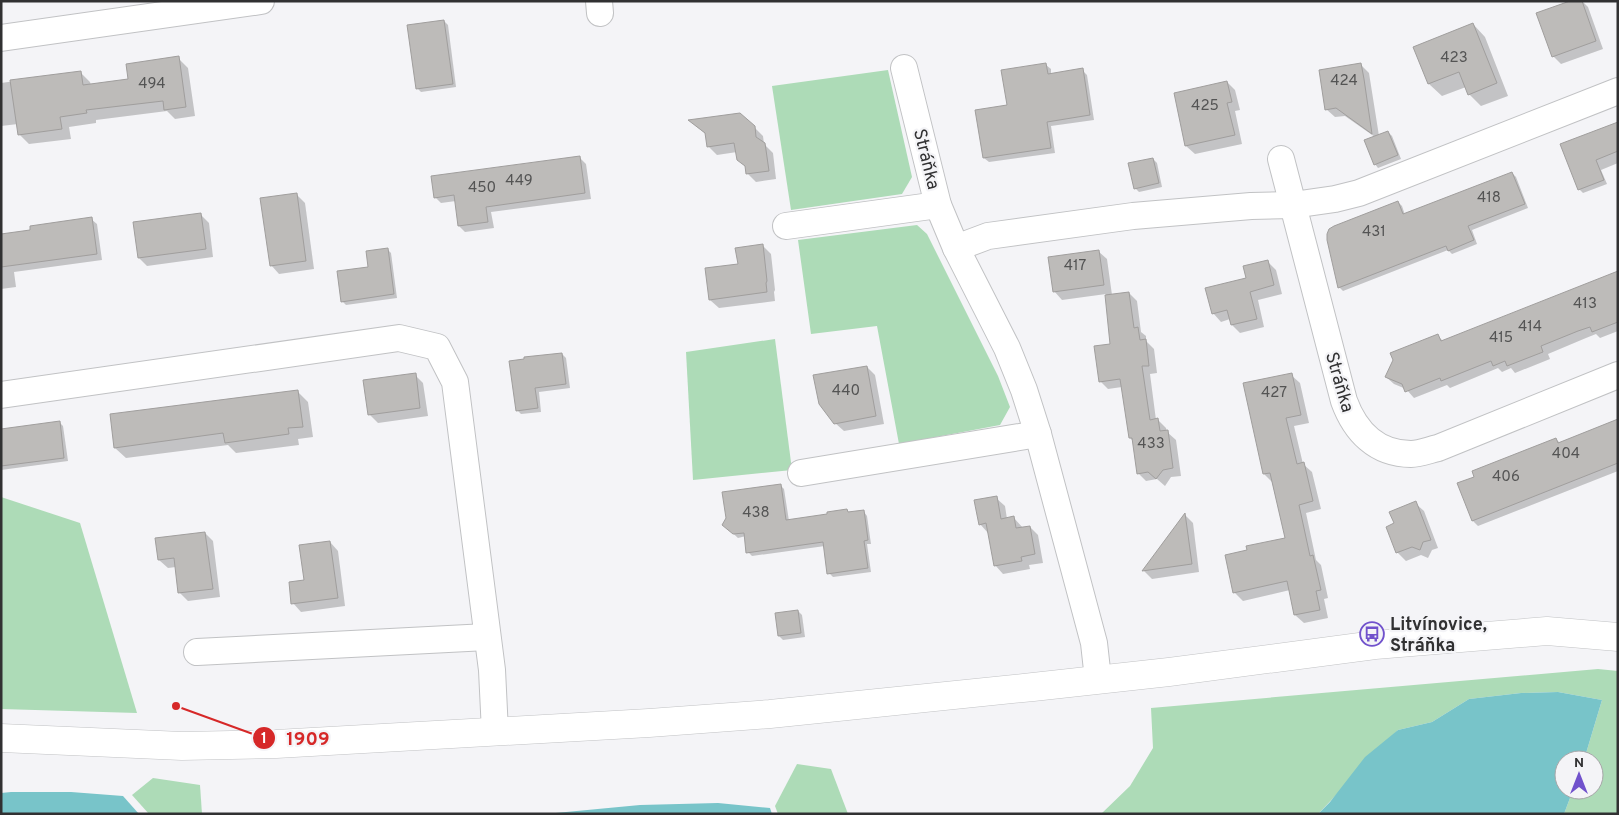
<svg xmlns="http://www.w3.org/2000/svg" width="1619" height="815" font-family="Overpass,sans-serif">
  <rect width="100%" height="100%" fill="#f4f4f7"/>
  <g fill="#addbb7">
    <path d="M888 70 912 177 902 194 791 210 772 86Z"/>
    <path d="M917 225 927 234 998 376 1010 407 1000 425 899 444 877 326 811 334 798 240Z"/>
    <path d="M775 339 792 470 693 480 686 352Z"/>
    <path d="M1 497 80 523 137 713 1 709Z"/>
    <path d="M1598 669 1618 671V814H1564L1573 790H1594V760H1584L1602 700 1558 692 1521 693 1469 699 1432 722 1398 730 1318 814H1101L1130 786 1153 748 1151 708Z"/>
    <path d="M797 764 831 769 848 814H778L775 806Z"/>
    <path d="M153 778 200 785 202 814H149L132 795Z"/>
  </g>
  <g fill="#78c4c9">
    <path d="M1558 692 1602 700 1584 760H1564V790H1573L1564 814H1318L1330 802 1365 757 1398 730 1432 722 1469 699 1521 693Z"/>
    <path d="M11 792H71L123 796 139 814H1V793Z"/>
    <path d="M718 803 770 808 772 814H545L640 805Z"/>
  </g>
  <g fill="#0003">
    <path d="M1574 1H1582L1588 7 1603 49 1561 64 1553 56Z"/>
    <path d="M444 21 448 25 456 87 421 92 417 88Z"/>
    <path d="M1473 24 1485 37 1508 96 1481 106 1469 94 1466 87 1442 96 1429 84 1415 47Z"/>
    <path d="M178 58 188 68 195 116 175 119 167 111 96 120V123L69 127 71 139 29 144 19 134 18 124 1 126V83L80 72 90 82 91 85 129 80Z"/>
    <path d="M1046 65 1051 69V74L1082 70 1087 75 1094 120 1051 126 1055 153 989 162 984 158 1008 106Z"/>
    <path d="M1361 65 1369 73 1379 136 1388 132 1392 136 1401 159 1378 168 1375 164V137L1345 116 1335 117 1326 109Z"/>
    <path d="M1227 82 1235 90 1240 110 1235 111 1242 144 1195 154 1186 146 1175 94Z"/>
    <path d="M690 121 754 127 763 136 764 144 773 153 776 179 756 182 747 173V168L738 159 737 152 717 155 708 146 707 135Z"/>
    <path d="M1618 123V163L1601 170 1607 184 1583 193 1579 189 1562 145Z"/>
    <path d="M580 158 586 164 591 199 491 212 494 228 465 232 459 226 456 201 441 203 435 197Z"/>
    <path d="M1153 159 1157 163 1162 187 1139 192 1135 188Z"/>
    <path d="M1512 173 1516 177 1528 208 1472 230 1477 244 1452 254 1448 250 1343 291 1339 287 1398 202 1402 206 1405 215Z"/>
    <path d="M296 194 305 203 314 269 279 274 271 265Z"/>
    <path d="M200 214 209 223 213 257 147 266 139 258Z"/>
    <path d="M91 219 97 224 102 260 14 272 16 287 1 289V235L32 231Z"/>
    <path d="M763 246 771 254 775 290 774 292 775 301 719 308 710 300 739 265Z"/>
    <path d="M387 249 391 253 397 298 346 305 342 301 370 268Z"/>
    <path d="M1098 251 1107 259 1112 295 1129 293 1137 301 1141 332 1146 336V341L1154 349 1157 373 1150 374 1156 420H1158L1166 428 1167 432 1176 440 1181 476 1171 477 1165 486 1157 479 1146 481 1138 473 1134 442 1130 438 1122 387 1108 389 1100 381 1112 345 1106 294 1062 300 1054 291Z"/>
    <path d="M1267 261 1276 270 1282 294 1258 300 1264 327 1240 333 1232 325 1230 319 1221 322 1213 313Z"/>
    <path d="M1618 272V331L1600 338 1596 334 1586 338 1548 354 1550 359 1515 373 1511 368 1502 372 1498 368 1450 388 1447 385 1414 398 1406 389 1394 384 1386 377 1437 335 1444 342Z"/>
    <path d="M562 354 566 358 570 388 539 392 541 412 521 414 517 410 526 360Z"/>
    <path d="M867 367 875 375 884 424 844 431 835 423Z"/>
    <path d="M415 375 423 383 428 416 378 423 369 414Z"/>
    <path d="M1291 375 1300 383 1309 423 1294 426 1303 464 1312 472 1321 509 1306 513 1316 560 1321 565 1328 598 1324 599 1328 618 1304 623 1295 615 1290 590 1243 601 1234 592 1286 539 1272 482 1264 474Z"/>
    <path d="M298 392 308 402 313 437 298 439 299 445 236 453 228 445 126 458 115 448Z"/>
    <path d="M1618 421V471L1478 526 1473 521 1475 477 1556 439 1560 443Z"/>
    <path d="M59 422 63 426 68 461 1 470V430Z"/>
    <path d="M780 485 784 489 789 521 864 512 867 516 871 544H867L871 572 833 577 829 573 825 546 752 556 748 552 746 536 738 538 724 525Z"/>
    <path d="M996 498 1005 506 1007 519 1014 518 1023 528 1030 527 1038 535 1043 563 1029 565 1030 569 1003 574 995 565 988 533 980 524Z"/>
    <path d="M1415 503 1424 511 1438 548 1432 550 1428 558 1421 555 1406 561 1397 552 1396 524Z"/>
    <path d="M1185 515 1193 523 1199 572 1152 579 1144 571Z"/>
    <path d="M205 533 213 541 220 597 188 601 179 592 176 567 168 568 159 560Z"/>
    <path d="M330 542 338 551 345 606 301 612 293 603Z"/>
    <path d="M798 611 802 615 805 637 783 640 779 636Z"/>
  </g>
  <g fill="#bdbbb9" stroke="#a09e9d">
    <path d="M1570 1H1582L1596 41 1552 57 1536 13Z"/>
    <path d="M444 20 453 84 416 89 407 25Z"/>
    <path d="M1473 23 1497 83 1468 95 1459 72 1428 84 1413 47Z"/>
    <path d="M179 56 186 107 164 110 163 101 86 110 87 113 60 117 62 129 18 135 10 80 81 71 83 85 128 79 126 64Z"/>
    <path d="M1046 63 1048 74 1083 68 1090 115 1047 122 1051 148 983 158 975 110 1007 105 1001 70Z"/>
    <path d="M1361 63 1364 79 1372 134 1336 108 1325 110 1319 70Z"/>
    <path d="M1227 81 1232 102 1227 103 1235 135 1185 146 1174 93Z"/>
    <path d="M740 113 755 126 756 137 765 143 769 171 746 174 745 166 737 160 734 143 707 147 705 133 688 120Z"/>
    <path d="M1618 122V151L1596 160 1604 180 1578 190 1560 144Z"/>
    <path d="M1388 131 1398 155 1374 165 1364 140Z"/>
    <path d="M580 156 585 193 486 207 488 222 458 226 454 195 434 198 431 176Z"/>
    <path d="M1153 158 1159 183 1134 189 1128 163Z"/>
    <path d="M1512 172 1525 204 1468 226 1474 240 1448 251 1446 246 1338 288 1327 240V234L1329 229 1334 226 1398 201 1403 214Z"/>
    <path d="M297 193 306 261 270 266 260 198Z"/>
    <path d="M201 213 206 249 138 258 133 222Z"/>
    <path d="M92 217 97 254 1 267V234L30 230V226Z"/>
    <path d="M763 244 767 281 766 283 767 292 709 300 705 268 738 264 735 248Z"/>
    <path d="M388 248 394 294 341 302 337 271 368 267 366 251Z"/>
    <path d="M1099 250 1104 285 1053 292 1048 257Z"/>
    <path d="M1268 260 1274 285 1250 292 1257 319 1231 325 1227 310 1212 314 1205 288 1246 278 1243 266Z"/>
    <path d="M1618 271V322L1592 332 1590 327 1578 331 1541 346 1543 352 1507 366 1505 361 1493 366 1491 361 1441 381 1440 378 1405 392 1402 384 1385 377 1393 360 1390 353 1438 334 1441 341Z"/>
    <path d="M1129 292 1134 328 1138 327 1140 340 1146 339 1149 366H1142L1150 420 1158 418 1160 431 1168 430 1173 468 1163 470 1156 479 1148 472 1137 474 1132 438H1129L1120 379 1099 382 1094 346 1110 344 1105 295Z"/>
    <path d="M562 353 566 384 535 388 538 408 516 411 509 361 524 359V357Z"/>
    <path d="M867 366 876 416 834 424 819 404 813 375Z"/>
    <path d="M416 373 420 408 368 415 363 380Z"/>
    <path d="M1292 373 1301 415 1286 418 1297 464 1304 462 1313 501 1299 505 1310 556 1313 555 1321 590 1316 591 1320 610 1294 615 1287 581 1233 593 1225 555 1247 550 1246 546 1285 538 1270 473 1263 474 1243 383Z"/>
    <path d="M298 390 303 427 288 428 289 434 225 443 223 433 114 448 110 414Z"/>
    <path d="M1618 419V463L1472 521 1457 483 1474 477 1472 471 1556 438 1558 443Z"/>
    <path d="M60 421 64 458 1 466V429Z"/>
    <path d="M781 484 786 520 827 514V512L847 509 848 512 864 510 868 540 864 541 868 568 827 574 823 542 746 553 744 533 733 534 722 525 726 518 722 492Z"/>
    <path d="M997 496 1001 519 1014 516 1016 528 1030 526 1035 554 1021 557 1022 561 994 566 986 523 979 525 974 500Z"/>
    <path d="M1416 501 1431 540 1423 542 1420 550 1412 547 1396 553 1386 527 1394 523 1389 512Z"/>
    <path d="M1185 513 1192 564 1142 571Z"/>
    <path d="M205 532 213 589 178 593 174 558 158 560 155 538Z"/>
    <path d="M330 541 338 598 291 604 289 582 304 580 299 545Z"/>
    <path d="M798 610 801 633 778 636 775 613Z"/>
  </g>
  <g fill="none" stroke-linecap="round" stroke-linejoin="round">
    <g stroke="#c1c2c4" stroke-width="28">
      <g id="minor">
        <path d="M599 1 600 13"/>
        <path d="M1 38 261 1"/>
        <path d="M904 68 938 205 956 248 1007 348 1024 390 1038 434 1094 643 1098 679"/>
        <path d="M1281 159 1344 401C1355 431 1376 454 1411 454 1420 454 1429 450 1438 448L1618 375"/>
        <path d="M786 226 938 205"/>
        <path d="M956 248 988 236 1133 216 1251 206 1293 205 1335 199 1359 193 1618 91"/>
        <path d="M1 395 399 338 437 347 455 382 492 670 495 732"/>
        <path d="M801 473 1038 434"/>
        <path d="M197 652 487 637"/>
      </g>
    </g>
    <g stroke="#c1c2c4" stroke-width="29">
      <path id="tertiary" d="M1 738 182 746 276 744 649 723 770 714 1033 687 1169 672 1375 645 1547 631 1618 637"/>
    </g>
    <use href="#minor" stroke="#fff" stroke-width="26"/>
    <use href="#tertiary" stroke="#fff" stroke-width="28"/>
  </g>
  <defs>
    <g id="bus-ring" transform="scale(1.25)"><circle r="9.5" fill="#f4f4f7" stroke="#7152cc" stroke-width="1.5"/><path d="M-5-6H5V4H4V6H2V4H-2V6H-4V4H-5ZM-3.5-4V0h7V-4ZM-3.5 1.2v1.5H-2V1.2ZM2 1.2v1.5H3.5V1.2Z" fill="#7152cc"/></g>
  </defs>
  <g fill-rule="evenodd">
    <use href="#bus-ring" x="1372" y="634"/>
  </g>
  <g text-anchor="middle" stroke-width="4.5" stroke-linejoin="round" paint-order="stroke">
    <g font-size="15" fill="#545454">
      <text x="1454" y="62">423</text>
      <text x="1344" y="85">424</text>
      <text x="152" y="88">494</text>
      <text x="1205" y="110">425</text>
      <text x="519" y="185">449</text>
      <text x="482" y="192">450</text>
      <text x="1489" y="202">418</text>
      <text x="1374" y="236">431</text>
      <text x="1075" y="270">417</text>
      <text x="1585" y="308">413</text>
      <text x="1530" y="331">414</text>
      <text x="1501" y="342">415</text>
      <text x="846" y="395">440</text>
      <text x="1274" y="397">427</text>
      <text x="1151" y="448">433</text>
      <text x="1566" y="458">404</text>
      <text x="1506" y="481">406</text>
      <text x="756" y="517">438</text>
    </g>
    <g font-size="18" fill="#313132" stroke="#f4f4f7">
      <text transform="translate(927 159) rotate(76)" y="6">Stráňka</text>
      <text transform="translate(1340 382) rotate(74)" y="6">Stráňka</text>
    </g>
    <g font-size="18" font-weight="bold" fill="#313132" stroke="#f4f4f7" text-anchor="start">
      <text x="1390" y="630">Litvínovice,<tspan x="1390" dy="21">Stráňka</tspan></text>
    </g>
  </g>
  <path fill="none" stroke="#d62828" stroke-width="2" d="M176 706L264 738"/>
  <g fill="#d62828" stroke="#f4f4f7" stroke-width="2">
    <circle cx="176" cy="706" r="5"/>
    <circle cx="264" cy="738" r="12"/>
  </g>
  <g font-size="15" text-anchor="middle" font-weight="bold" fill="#fff">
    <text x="264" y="743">1</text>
  </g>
  <g font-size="19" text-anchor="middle" font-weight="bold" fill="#d62828" stroke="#f4f4f7" stroke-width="4.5" stroke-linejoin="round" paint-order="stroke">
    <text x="308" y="745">1909</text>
  </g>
  <rect width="1619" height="815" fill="none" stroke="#313132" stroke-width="5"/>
  <g transform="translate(1579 775)"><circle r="24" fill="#f4f4f7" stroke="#a6a6a8"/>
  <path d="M0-4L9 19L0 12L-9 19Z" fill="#7152cc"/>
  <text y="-8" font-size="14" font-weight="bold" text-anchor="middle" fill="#313132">N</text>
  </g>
</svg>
